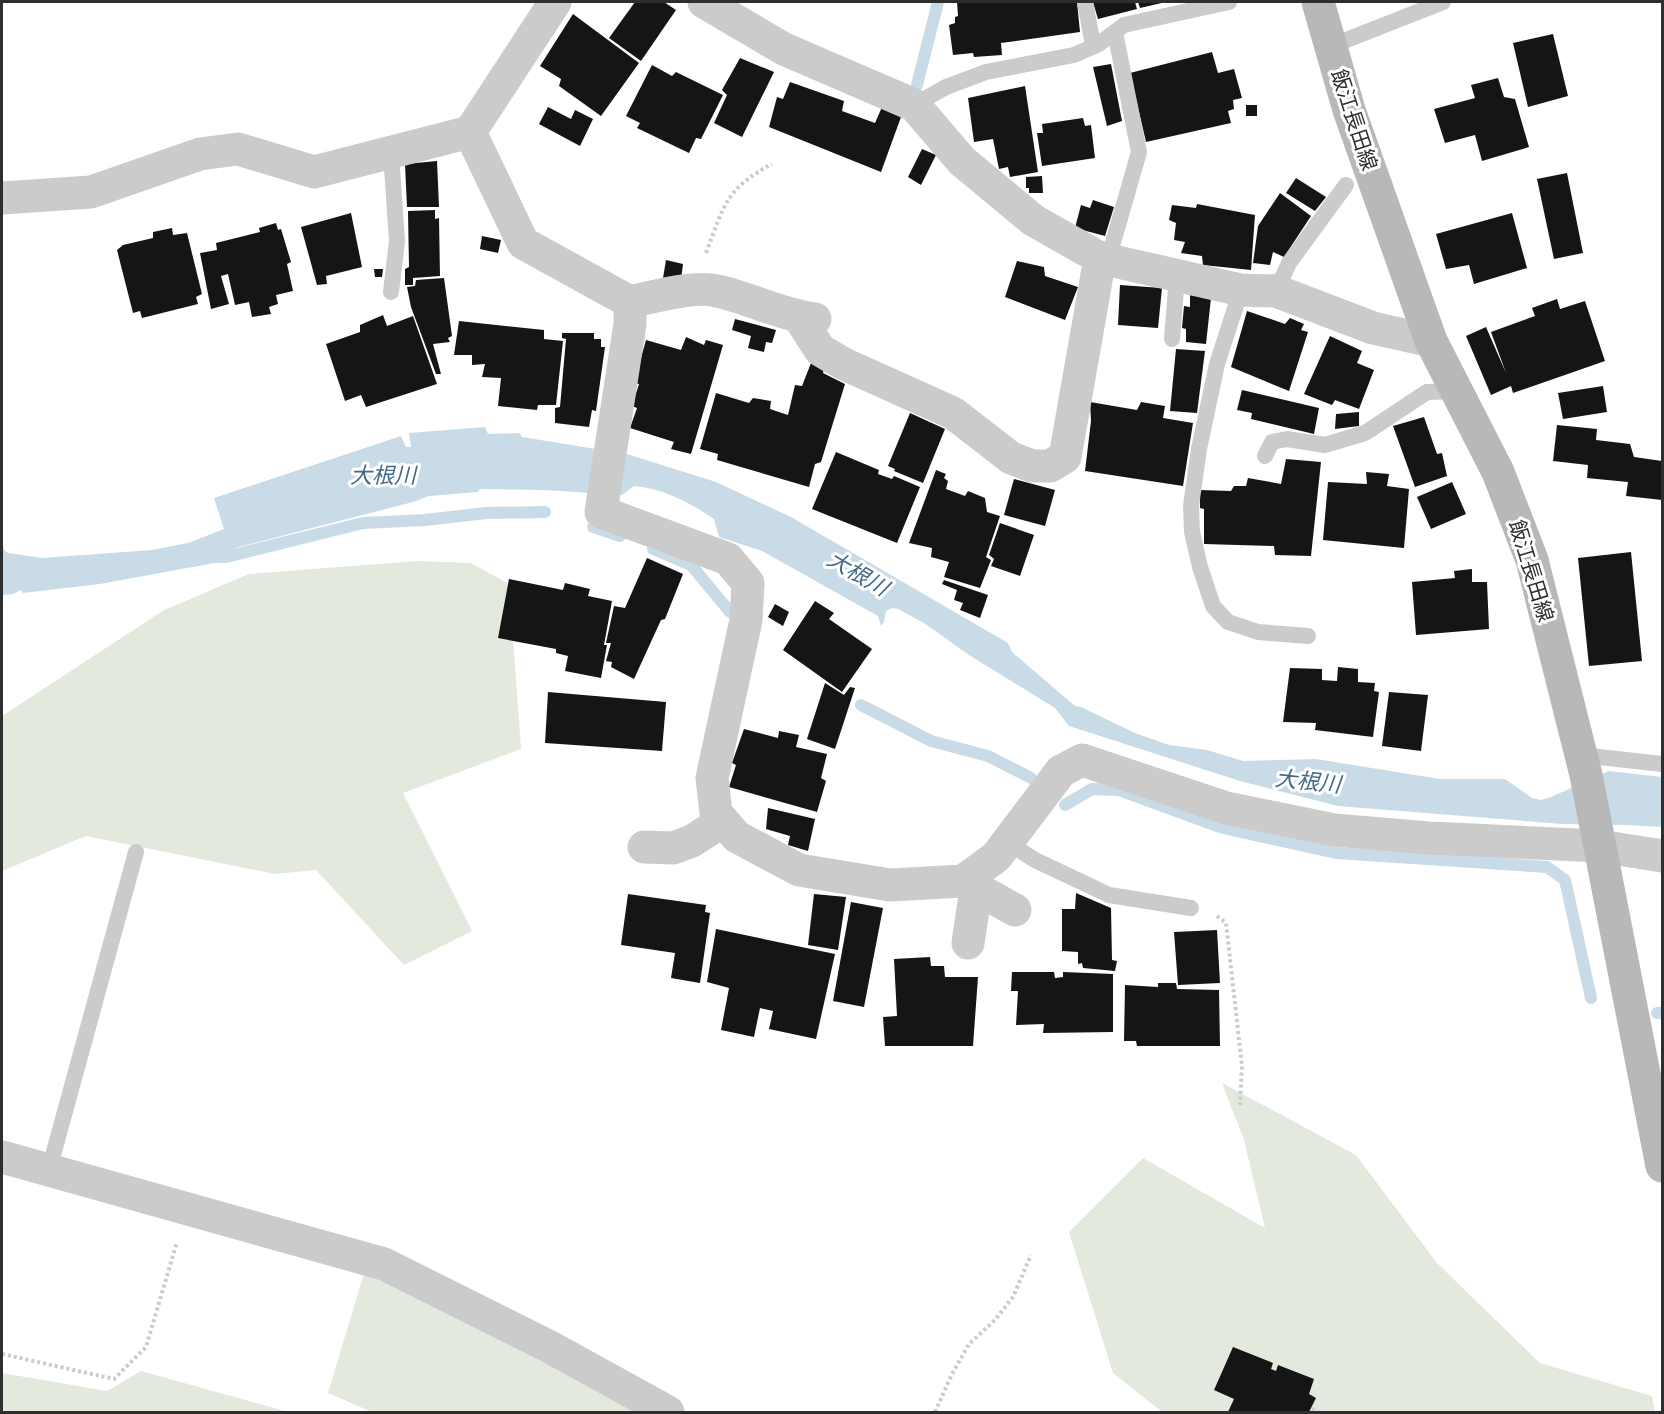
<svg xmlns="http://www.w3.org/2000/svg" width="1664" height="1414" font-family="'Open Sans','Noto Sans JP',sans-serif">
  <rect width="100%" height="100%" fill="#fff"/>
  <g fill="#e3eadd">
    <path d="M417 561 471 563 509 584 521 749 403 793 472 931 404 965 316 870 275 874 86 836 2 871V716L164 610 249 574Z"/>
    <path d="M1222 1083 1356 1155 1437 1263 1540 1363 1652 1396 1655 1412H1162L1113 1373 1069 1232 1143 1158 1265 1228 1244 1140Z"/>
    <path d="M365 1270 397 1283 640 1412H372L328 1393Z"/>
    <path d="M141 1371 288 1412H2V1373L107 1391Z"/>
  </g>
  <path fill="#cadbe8" d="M485 427 488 434 520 433 522 437 627 454 716 482 791 517 1008 643 1012 652 1075 706 1081 707 1135 733 1169 745 1207 750 1243 761 1316 759 1440 779H1505L1532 798 1541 800 1551 797 1609 771 1662 777V827L1628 825 1562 824 1338 806 1240 781 1069 726 1055 708 969 655 924 623 898 609 892 608 886 611 884 622 881 626 878 616 762 551 719 537 714 519C691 503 662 488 634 486L622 495 544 490 480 489 478 492 429 496 413 502 235 548 220 562 100 584 23 593 21 590 13 594 2 595V543H3L4 550 8 553 42 558 152 550 188 543 224 529 214 498 401 436 406 447H411L409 433Z"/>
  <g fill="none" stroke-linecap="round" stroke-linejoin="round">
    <g stroke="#cadbe8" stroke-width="12">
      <path d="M917 85 938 2"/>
      <path d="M593 527 620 536"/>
      <path d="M653 549 691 565 730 612"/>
      <path d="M210 557H226L363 523 425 520 486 513 545 512"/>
      <path d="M861 705 931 741 988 756 1031 778"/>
      <path d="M1065 805 1092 789 1119 790 1223 828 1336 853 1547 867 1565 880 1591 998"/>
      <path d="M1657 1013H1662"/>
    </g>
  </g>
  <g fill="#151515">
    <path d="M635 2H664L676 10 641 61 609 38Z"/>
    <path d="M957 2H1077L1080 32 1001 43 1002 55 974 57 973 53 953 55 949 25 955 23V17L958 16Z"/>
    <path d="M1093 2H1135L1137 9 1098 19Z"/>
    <path d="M1138 2H1166L1140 8Z"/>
    <path d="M573 14 639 63 601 116 559 86 561 79 540 66Z"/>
    <path d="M1553 34 1568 96 1528 107 1513 43Z"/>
    <path d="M1212 52 1218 73 1234 69 1242 98 1233 100 1234 109 1228 111 1231 123 1146 142 1130 73Z"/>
    <path d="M740 58 774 72 742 137 714 123 727 95 722 90Z"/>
    <path d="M1111 64 1122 121 1107 126 1093 67Z"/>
    <path d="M652 65 672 76 676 72 723 95 701 139 696 138 689 153 637 128 640 123 626 116Z"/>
    <path d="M1498 78 1504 97 1515 99 1529 147 1482 161 1475 135 1445 143 1434 109 1475 98 1471 85Z"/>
    <path d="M790 82 844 101 842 111 875 123 882 107 901 117 881 172 769 127 777 97 783 99Z"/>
    <path d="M1025 86 1038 172 1010 177 1008 167 999 169 993 139 974 142 968 98Z"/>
    <rect x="1246" y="105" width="11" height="11"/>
    <path d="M548 107 571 119 575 110 593 119 580 146 539 124Z"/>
    <path d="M1083 118 1085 126 1091 125 1095 158 1042 166 1037 133H1043L1042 124Z"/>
    <path d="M922 149 936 155 921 185 908 177Z"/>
    <path d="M437 161 439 207H407L405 164Z"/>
    <path d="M1567 173 1583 253 1554 259 1537 179Z"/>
    <path d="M1042 176 1043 193H1029V188H1026V177Z"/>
    <path d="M1296 178 1326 197 1315 211 1286 193Z"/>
    <path d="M1280 193 1311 216 1284 257 1273 252 1270 265 1253 263 1258 226Z"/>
    <path d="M1093 200 1114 207 1105 236 1075 228 1081 205 1090 208Z"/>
    <path d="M1197 204 1255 215 1251 270 1203 265 1202 256 1181 253 1185 242 1174 240 1176 223 1169 220 1172 205 1196 208Z"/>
    <path d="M435 210V219L439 218 440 276 413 278V285H405V269L409 267 408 211Z"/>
    <path d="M351 213 362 267 326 276 327 284 317 285 301 227Z"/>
    <path d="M1512 213 1527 268 1474 284 1469 265 1446 269 1436 234Z"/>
    <path d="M276 223 278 230 281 229 291 262 287 264 293 291 276 295 278 304 269 307 271 314 252 317 249 302 235 305 228 274 221 276 229 304 211 309 200 253 217 250 216 243 260 232 259 228Z"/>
    <path d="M172 228 173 235 187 233 202 294 196 297 198 304 142 318 140 311 133 313 117 250 123 245 153 238V232Z"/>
    <path d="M482 236 501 240 498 253 480 249Z"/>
    <path d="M666 260 683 264 681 280 663 278Z"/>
    <path d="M1017 261 1044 267 1045 276 1078 287 1065 320 1005 297Z"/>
    <path d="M374 269H383L382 277H375Z"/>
    <path d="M444 278 452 336 448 338 450 342 433 344 441 374H436L411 307 407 287 415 286 416 280Z"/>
    <path d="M1120 285 1162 288 1158 328 1118 325Z"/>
    <path d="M1190 295 1211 298 1206 344 1186 342V329L1182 328 1184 306 1190 307Z"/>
    <path d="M1557 299 1560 309 1585 301 1605 361 1513 393 1511 386 1491 395 1466 336 1486 327 1506 373 1491 332 1535 316 1532 308Z"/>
    <path d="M1247 311 1285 324 1290 318 1304 324 1301 330 1308 332 1289 391 1231 367Z"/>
    <path d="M383 315 387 326 413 316 437 384 366 407 361 395 345 401 326 344 360 332V325Z"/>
    <path d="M735 319 776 330 772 343 766 342 764 352 748 348 751 336 732 330Z"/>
    <path d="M459 321 544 330V339L563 341 556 405H538L537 410 498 406 501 378 482 377 485 364 472 365V355H454Z"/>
    <path d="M562 333H594V339H601V347H605L596 411 592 410 589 427 555 423V408L560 407 566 339 562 338Z"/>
    <path d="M1330 336 1362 351 1357 363 1374 370 1359 409 1335 400 1332 405 1304 394Z"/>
    <path d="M686 337 704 345 706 340 723 345 691 454 671 449 674 442 630 428 637 408 632 406 639 384 634 383 646 340 681 350Z"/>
    <path d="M1176 349 1205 351 1197 413 1170 411Z"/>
    <path d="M811 363 824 368 823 373 845 384 821 462 815 464 809 487 717 460 718 454 700 449 716 393 749 403 753 398 771 401 770 409 788 415 795 385 802 386Z"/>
    <path d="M1603 386 1607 412 1563 419 1558 393Z"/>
    <path d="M1242 390 1319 408 1314 434 1251 419 1252 413 1237 410Z"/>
    <path d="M1090 402 1137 410 1141 402 1165 406 1163 418 1193 423 1183 486 1085 471 1091 421Z"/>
    <path d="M1359 412V426L1335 429 1336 414Z"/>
    <path d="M910 413 945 429 923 483 894 471 895 469 888 466Z"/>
    <path d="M1424 417 1437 454 1442 453 1447 476 1415 487 1393 426Z"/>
    <path d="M1557 425 1597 429 1596 440 1630 444 1634 457 1662 461V500L1626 496 1628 482 1587 478 1588 465 1553 461Z"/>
    <path d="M836 452 879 470 878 474 892 479 894 476 920 487 897 543 812 509Z"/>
    <path d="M1286 459 1321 462 1311 556 1275 555 1274 546 1204 544V509L1200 508V490L1231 491 1234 486H1246L1248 478 1281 484Z"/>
    <path d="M936 470 946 474 944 478 948 481 946 489 965 496 968 491 985 498 987 512 1000 516 986 557 991 560 980 588 944 577 949 562 931 557 932 548 909 543Z"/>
    <path d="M1366 472 1389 474 1387 486 1409 489 1404 548 1323 540 1328 482 1367 484Z"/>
    <path d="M1014 479 1055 490 1045 526 1004 515Z"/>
    <path d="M1452 482 1466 514 1431 529 1417 497Z"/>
    <path d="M1000 523 1034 535 1020 576 991 566 994 559 989 555Z"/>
    <path d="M1631 552 1642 661 1589 666 1578 558Z"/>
    <path d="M647 558 683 574 665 619 661 620 634 679 611 667 612 662 606 661 611 643H606L614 606 625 608Z"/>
    <path d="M1472 569V582H1487L1489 629 1416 635 1412 582 1455 578 1454 571Z"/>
    <path d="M509 579 563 590 565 583 590 589 588 596 612 601 604 645H607L601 678 565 671 568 656 556 653V649L498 638Z"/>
    <path d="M944 580 988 595 980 618 960 610 963 603 954 600 957 590 942 584Z"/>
    <path d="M815 601 834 613 829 619 872 649 842 692 783 650Z"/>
    <path d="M775 604 789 612 783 626 768 617Z"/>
    <path d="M1338 667 1358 669V682L1375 683 1374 691 1379 692 1373 737 1315 730 1316 723 1283 722 1290 668 1322 669V680L1337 681Z"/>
    <path d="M825 683 844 695 850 687 855 688 835 749 807 739Z"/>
    <path d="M548 692 666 702 662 751 545 743Z"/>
    <path d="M1389 692 1428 695 1421 751 1382 746Z"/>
    <path d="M744 729 778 738 779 731 799 735 796 747 827 754 821 778 826 781 817 812 729 787 736 765 732 763Z"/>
    <path d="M768 808 815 819 808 851 788 845 790 836 766 829Z"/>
    <path d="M1076 893 1111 908 1112 960 1117 961 1115 971 1083 968 1082 963 1078 964V952L1062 951V909H1075Z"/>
    <path d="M628 894 706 905 705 912 710 913 700 983 671 978 675 953 621 945Z"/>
    <path d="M814 894 846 897 838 950 808 945Z"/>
    <path d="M851 902 883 908 864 1007 833 1001Z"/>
    <path d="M716 929 835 954 816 1039 769 1029 773 1011 760 1008 754 1037 721 1030 729 988 707 982Z"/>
    <path d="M1217 930 1220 983 1178 985 1174 932Z"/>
    <path d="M930 957 931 966H944L945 977H978L973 1046H885L883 1017 897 1016 894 959Z"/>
    <path d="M1012 972H1054L1055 978 1063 977V972L1113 974V1032L1043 1033 1044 1024 1016 1025 1018 991H1011Z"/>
    <path d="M1158 983H1176L1177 989 1219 990 1220 1046H1137L1136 1041H1124L1125 985 1158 987Z"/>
    <path d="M1233 1347 1273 1363 1271 1369 1276 1371 1278 1365 1314 1379 1309 1394 1316 1398 1309 1412H1228L1234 1399 1214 1390Z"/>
  </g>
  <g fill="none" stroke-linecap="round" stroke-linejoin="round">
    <g stroke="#cbcbcb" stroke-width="4" stroke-dasharray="3 3" stroke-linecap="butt">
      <path d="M706 253C724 206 725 189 772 164"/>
      <path d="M1217 916 1226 923 1242 1066 1240 1105"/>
      <path d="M2 1354 114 1379 146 1347 177 1242"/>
      <path d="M1312 1409 1319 1412"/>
      <path d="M935 1412 952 1374 969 1344 995 1320 1013 1297 1031 1255"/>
    </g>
    <g stroke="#cbcbcb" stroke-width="16">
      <path d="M1085 2 1093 45"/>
      <path d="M1331 46 1443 2"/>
      <path d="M914 105 946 87 986 72 1074 55 1099 44 1124 25 1229 2"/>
      <path d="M391 153 397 241 391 292"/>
      <path d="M1108 260 1139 152 1115 32"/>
      <path d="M1241 290 1217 364 1199 449 1191 506 1192 532 1200 567 1213 606 1228 622 1258 632 1308 636"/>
      <path d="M1276 291 1289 263 1346 185"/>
      <path d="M1172 339 1177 276"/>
      <path d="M1265 456 1272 442 1287 439 1325 445 1365 433 1427 392 1456 391"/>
      <path d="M1581 755 1662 764"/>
      <path d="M1007 842 1035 860 1109 895 1191 908"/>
      <path d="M49 1170 136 852"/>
    </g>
    <g stroke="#cbcbcb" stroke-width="33">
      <path d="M704 2 784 49 914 105 962 161 1033 220 1100 258 1241 290 1276 291 1373 328 1431 341"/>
      <path d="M470 132 523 243 630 302V324L601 512 728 559 748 583 746 620 712 778 716 813 737 837 799 870 890 885 963 881 996 857 1061 771 1082 760 1226 808 1334 830 1429 838 1599 846 1662 856"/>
      <path d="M2 198 91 192 200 154 238 149 314 172 470 132 555 2"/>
      <path d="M630 302C653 297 695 285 717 291 750 298 781 315 815 319"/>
      <path d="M799 317 820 350 844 364 953 413 1011 458 1032 466H1050L1065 457 1100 258"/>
      <path d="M644 847 673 848 692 841 723 821"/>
      <path d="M963 881 1015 910"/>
      <path d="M968 943 976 889"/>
      <path d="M2 1157 384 1264 550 1347 668 1412"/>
    </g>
    <path stroke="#b8b8b8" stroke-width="33" d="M1318 2 1349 110 1431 341 1498 472 1532 560 1586 775 1662 1166"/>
  </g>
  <g text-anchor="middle" stroke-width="6" stroke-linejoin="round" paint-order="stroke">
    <g font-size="21" fill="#2e2e2e" stroke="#fff">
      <text transform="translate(1354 120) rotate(72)" y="7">飯江長田線</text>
      <text transform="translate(1531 571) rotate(73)" y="7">飯江長田線</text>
    </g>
    <g font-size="22" font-style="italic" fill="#436b89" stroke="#fff">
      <text x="383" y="483">大根川</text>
      <text transform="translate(858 573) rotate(30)" y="8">大根川</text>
      <text transform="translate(1308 781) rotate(6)" y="8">大根川</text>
    </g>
  </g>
  <rect width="1664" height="1414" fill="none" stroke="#2e2e2e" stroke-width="6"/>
</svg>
